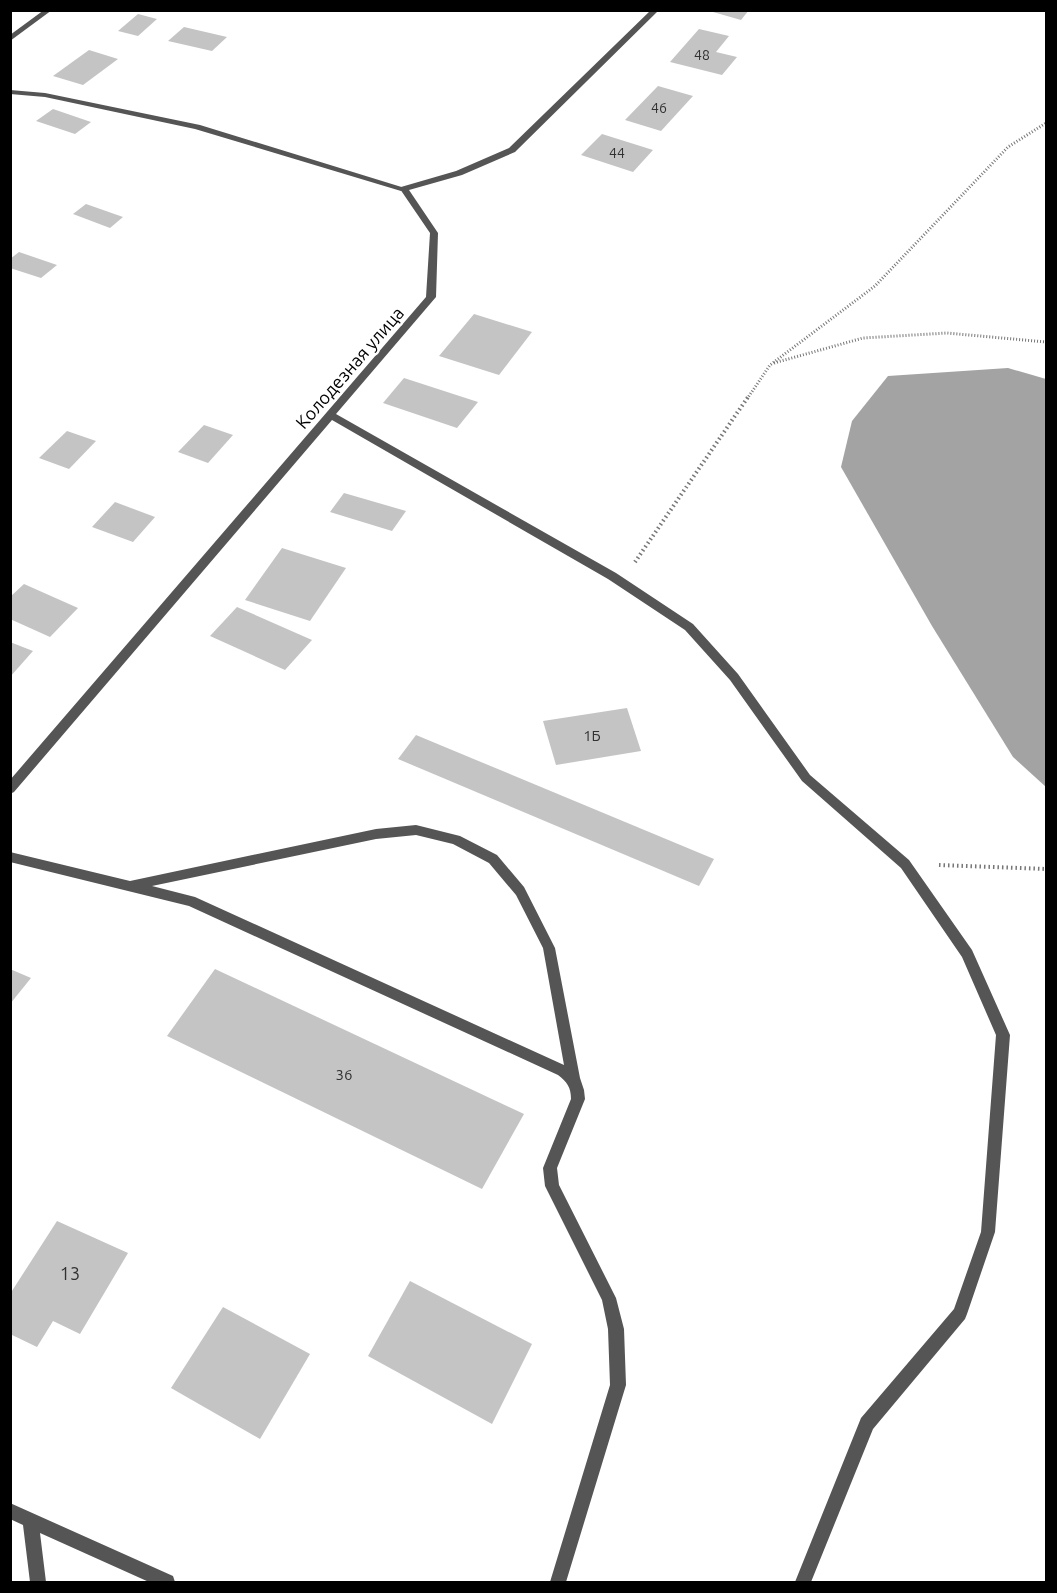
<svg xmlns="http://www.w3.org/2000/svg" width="1057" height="1593" font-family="Ubuntu,sans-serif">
  <rect width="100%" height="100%" fill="#fff"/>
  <path fill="#a3a3a3" d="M1008 368 1046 379V787L1013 757 932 626 841 467 852 421 888 376Z"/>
  <g fill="#c4c4c4">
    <path d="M706 10H749L741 20Z"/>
    <path d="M138 14 157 19 138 36 118 31Z"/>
    <path d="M184 27 227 37 212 51 168 41Z"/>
    <path d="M699 29 729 36 716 52 737 57 722 75 670 62Z"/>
    <path d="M89 50 118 59 83 85 53 76Z"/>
    <path d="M658 86 693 96 661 131 625 120Z"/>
    <path d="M53 109 91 122 75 134 36 121Z"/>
    <path d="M602 134 653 150 633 172 581 155Z"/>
    <path d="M86 204 123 217 110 228 73 214Z"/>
    <path d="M19 252 57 265 41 278 10 268V259Z"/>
    <path d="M474 314 532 332 499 375 439 356Z"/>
    <path d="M404 378 478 402 457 428 383 403Z"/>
    <path d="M204 425 233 435 208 463 178 452Z"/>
    <path d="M67 431 96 441 69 469 39 458Z"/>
    <path d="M344 493 406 511 392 531 330 512Z"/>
    <path d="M115 502 155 517 133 542 92 527Z"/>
    <path d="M282 548 346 568 310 621 245 600Z"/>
    <path d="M24 584 78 608 50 637 10 619V597Z"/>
    <path d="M237 607 312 640 285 670 210 636Z"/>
    <path d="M10 642 33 651 10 677Z"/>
    <path d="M627 708 641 751 556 765 543 721Z"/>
    <path d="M416 735 714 859 699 886 398 759Z"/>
    <path d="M10 969 31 978 10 1004Z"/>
    <path d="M215 969 524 1114 482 1189 167 1036Z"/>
    <path d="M57 1221 128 1253 80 1334 53 1321 37 1347 10 1334V1294Z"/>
    <path d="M410 1281 532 1344 492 1424 368 1356Z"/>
    <path d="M223 1307 310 1354 260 1439 171 1388Z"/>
  </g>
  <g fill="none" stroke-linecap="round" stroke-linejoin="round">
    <g stroke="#777" stroke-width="3" stroke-dasharray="1 2" stroke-linecap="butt">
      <path d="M774 363 863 338 947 333 1046 342"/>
      <path d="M747 399 770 365 875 286 1008 147 1046 123"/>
    </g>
    <g stroke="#777" stroke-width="4" stroke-dasharray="1.5 3" stroke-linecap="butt">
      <path d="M635 562 748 397"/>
      <path d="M939 865 1046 869"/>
    </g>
    <g fill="#555" fill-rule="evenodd">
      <path d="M10 90 45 93 200 125 408 189 401 191 195 129 45 97 10 94Z"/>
      <path d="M416 825 460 836 497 855 524 887 555 948 580 1078 584 1090 585 1099 557 1168 559 1185 616 1298 624 1329 626 1385 566 1582H550L610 1385 608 1329 602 1300 545 1186 543 1168 571 1099C571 1087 567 1082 558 1075L189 906 10 862V852L130 881 376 829ZM416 835 453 844 489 863 516 895 543 948 564 1065 195 897 152 886 376 839Z"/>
    </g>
    <g fill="#555" fill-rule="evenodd">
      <path d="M44 10H52L10 41V35Z"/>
      <path d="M651 10H659L515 152 462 175 409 190 438 233 436 297 336 414 616 573 693 624 738 674 810 775 909 860 972 950 1010 1035 995 1232 967 1314 965 1319 873 1429 811 1582H795L861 1418 954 1309 981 1232 996 1035 962 957 901 868 802 781 730 680 685 630 608 579 332 420 14 792 10 794V780L426 297 430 233 400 189 401 187 456 171 509 148Z"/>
      <path d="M10 1503 173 1576 175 1582H149L40 1533 46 1582H30L23 1525 10 1519Z"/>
    </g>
  </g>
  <g text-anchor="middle" stroke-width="5" stroke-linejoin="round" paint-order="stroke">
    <g font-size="14" fill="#313131">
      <text x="702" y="60">48</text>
      <text x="659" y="113">46</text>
      <text x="617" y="158">44</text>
    </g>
    <g font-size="15" fill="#313131">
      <text x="592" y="741">1Б</text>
      <text x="344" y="1080">36</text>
    </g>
    <g font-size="18" fill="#000" stroke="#fff">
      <text transform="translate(350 368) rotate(-49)" y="6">Колодезная улица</text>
    </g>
    <g font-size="18" fill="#313131">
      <text x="70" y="1280">13</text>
    </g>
  </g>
  <rect width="1057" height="1593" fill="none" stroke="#000000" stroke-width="24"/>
</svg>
